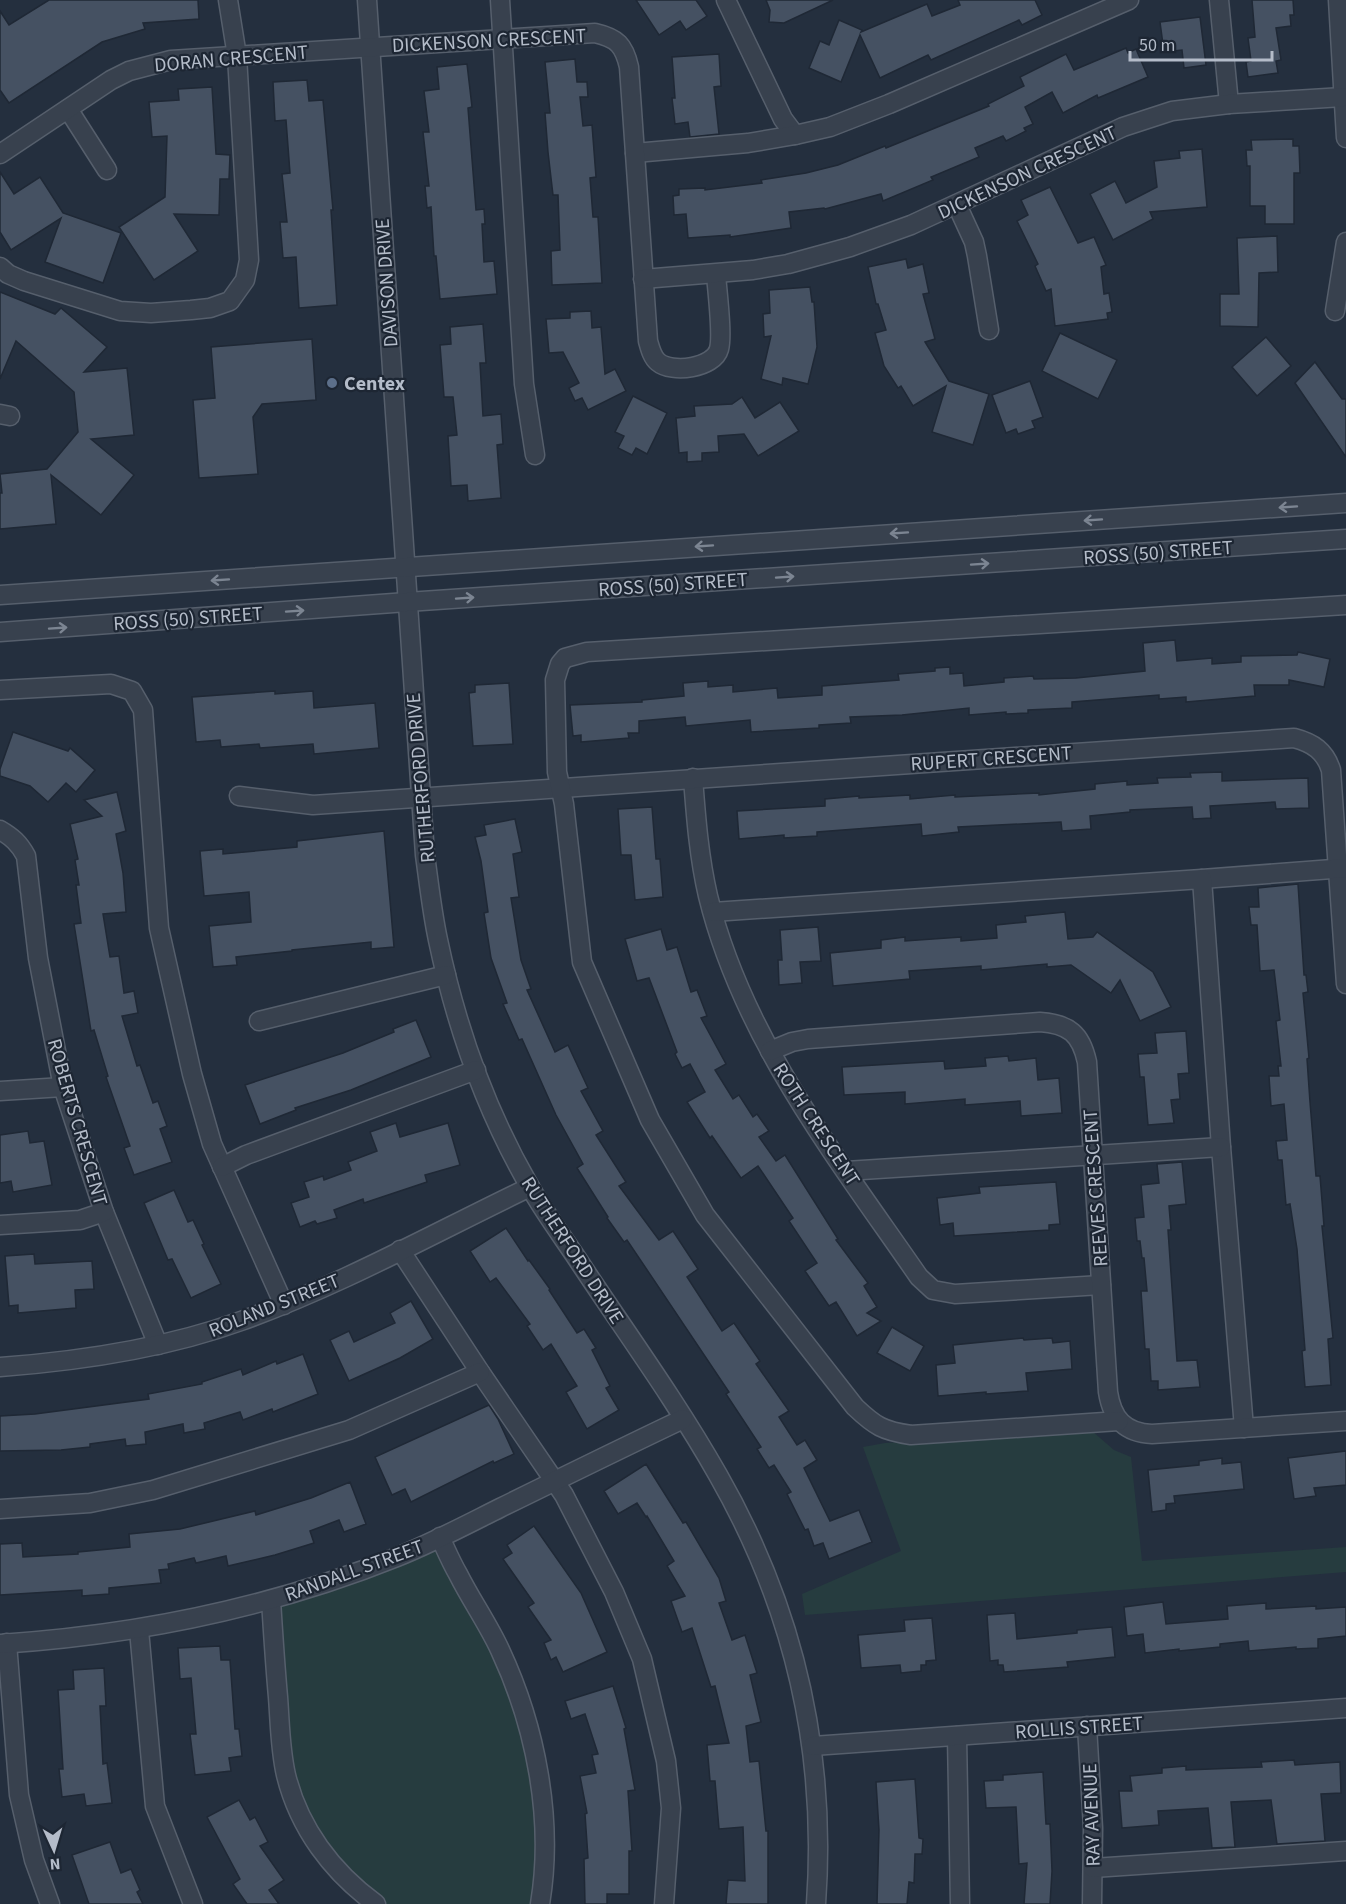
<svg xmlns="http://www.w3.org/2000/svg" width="1346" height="1904" font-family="'Source Sans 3',sans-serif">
  <rect width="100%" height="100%" fill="#242f3e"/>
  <g fill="#263c3f">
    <path d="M1092 1431 1114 1450 1131 1457 1142 1561 1346 1547V1572L805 1615 802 1594 901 1551 863 1447 885 1443Z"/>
    <path d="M440 1537 533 1746 540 1904H376L361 1893 293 1798 271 1600Z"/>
  </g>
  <g fill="#455162" stroke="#1f2835" stroke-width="1.5">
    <path d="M49 0H198L199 19 143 23 145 29 102 42 9 103 0 90V11L9 25Z"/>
    <path d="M636 0H696L707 16 686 30 680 21 659 35Z"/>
    <path d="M766 0H833L784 23 769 22 770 10Z"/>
    <path d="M958 0H1035L1042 15 1022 25 1019 20 931 60 928 55 880 78 860 35 841 82 809 68 820 41 829 45 839 20 862 30 861 32 927 4 932 16 960 5Z"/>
    <path d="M1252 0H1293L1294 15H1290L1291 26 1276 28 1281 60 1276 61 1278 73 1248 77 1246 62 1251 61 1248 38 1255 37Z"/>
    <path d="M1200 17 1206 65 1184 68 1182 50 1164 52 1160 22Z"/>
    <path d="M1126 48 1128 53 1136 49 1148 77 1098 98 1097 95 1063 113 1052 92 1025 107 1033 124 1024 128 1026 131 1006 141 1003 136 975 148 979 157 931 177 933 180 883 201 881 194 825 209 824 208 789 212 791 228 730 237V235L688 238 686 214 674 215 673 196 679 195V189L705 188V190L762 183 761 180 806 173 838 165 885 146 886 148 989 106 988 104 1024 86 1020 77 1066 54 1074 70Z"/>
    <path d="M719 54 721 86 714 87 719 134 690 137 688 122 675 124 672 98H675L672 57Z"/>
    <path d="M575 59 577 82H587L588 97H580L583 126 592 125 596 177 590 178 593 217H598L602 283 552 285 551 251 560 250 558 195H553L548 152 545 113H550L545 62Z"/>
    <path d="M467 64 472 107 468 108 476 210 484 209 485 224H482L484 262 494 261 497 294 440 299 436 256H434L431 207 427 208 425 186H429L423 132H429L424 91 439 89 437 67Z"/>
    <path d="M307 80 309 101 323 100 333 210H331L337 305 299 308 296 257 283 258 280 222H287L282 174 290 173 286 120 275 121 273 82Z"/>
    <path d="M212 87 216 154 230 155 229 179H220L219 215 174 214 198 251 154 280 119 227 165 197 167 136 152 137 149 102 179 100 178 89Z"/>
    <path d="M1293 139V146H1299L1300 173H1294V224H1265V206H1250V166H1247L1246 150H1252L1251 140Z"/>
    <path d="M1202 149 1207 207 1150 212 1153 219 1113 240 1090 194 1115 181 1126 203 1157 187 1154 161 1180 158 1179 151Z"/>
    <path d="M0 172 14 194 40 177 63 213 121 233 103 283 45 262 61 218 11 250 0 232Z"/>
    <path d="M1050 187 1078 243 1094 237 1106 265 1101 267 1104 294 1109 293 1112 312 1107 313 1108 319 1055 326 1051 289 1046 291 1035 266 1038 264 1017 221 1028 215 1021 200Z"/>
    <path d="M1277 236 1278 272 1259 273 1258 327 1220 326V294H1239L1237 238Z"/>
    <path d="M906 259 908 268 923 264 929 293 923 294 935 339 925 342 949 381 989 394 973 445 932 432 946 386 913 406 901 386 898 388 884 366 875 333 886 330 878 304H876L868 267Z"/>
    <path d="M810 287 812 302H814L817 347 808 384 783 378 782 385 761 379 771 336 764 337 763 314 770 313 769 290Z"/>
    <path d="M0 292 55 314 61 308 107 347 84 372 127 368 134 435 91 439 134 475 101 515 51 475 56 524 0 529V493H2L0 474 47 469 78 432 74 392 16 341 0 379Z"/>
    <path d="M591 311 592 328 601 327 605 374 615 369 626 391 588 410 582 398 575 401 569 388 579 383 563 352 549 353 546 319 570 318V312Z"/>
    <path d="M483 324 486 363H480L483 416 501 414 503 444 497 445 501 498 468 501 467 485 451 486 448 436 457 435 453 397H444L440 345 451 344 450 327Z"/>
    <path d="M1060 333 1117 360 1098 399 1042 371Z"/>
    <path d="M1266 337 1291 366 1257 396 1232 367Z"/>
    <path d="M312 339 316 400 262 404 253 417 258 474 199 478 193 400 215 398 211 347Z"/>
    <path d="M1315 362 1342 399H1346V457L1295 383Z"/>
    <path d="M1030 381 1043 417 1032 421 1035 428 1018 434 1016 429 1006 433 992 395Z"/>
    <path d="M633 396 667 413 647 454 636 448 632 455 618 448 624 436 615 432Z"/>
    <path d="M742 397 755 418 780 402 799 431 758 456 744 434 718 436 719 452 702 453V461L687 462V452L679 453 676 418 695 416 694 406 732 404Z"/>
    <path d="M1175 640 1177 661 1212 658V664L1241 662V656L1297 655 1298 652 1330 659 1324 687 1289 680V685H1254L1255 696 1186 702V697L1159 699V695L1072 702V708L1028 710V713L1006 714V712L969 715V708L902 715 850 717 851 723 819 725V728L751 732 750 720 686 726 685 717 639 721V733H628L629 738 581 742V735L573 736 570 705 642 702V700L684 696 683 683 708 681V687L733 685V692L777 688 778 698 822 695V686L899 680 898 674 935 671V668L950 667V674L963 673 964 686 1004 682V678L1033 676 1034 679 1076 678 1145 671 1143 643Z"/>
    <path d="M509 683 513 744 473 746 469 693 475 692V685Z"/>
    <path d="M275 691V694L313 691 314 708 375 703 379 748 314 754 313 744 260 748 259 744 221 747 220 740 196 742 192 697Z"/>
    <path d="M13 732 68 751 70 748 95 770 76 792 66 783 48 802 30 786 0 776V769Z"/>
    <path d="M1222 772V781L1308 778 1309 808 1276 809 1275 802 1210 806 1211 818 1193 819 1192 807 1130 810V812L1090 816 1091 829 1062 831 1061 822 958 827 959 832 922 836 921 824 817 832V836L784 838V835L739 839 737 811 825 806V799L859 796V798L910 795V799L955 795V797L1039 793V795L1095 789V784L1127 781V785L1158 783 1157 778 1191 777 1190 773Z"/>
    <path d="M117 792 126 831 116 834 123 873 126 912 103 914 110 957 119 956 124 993 134 991 138 1013 122 1016 137 1066 140 1065 153 1103 158 1101 167 1126 160 1129 172 1162 134 1175 124 1148 130 1146 106 1077 108 1076 94 1030 91 1031 74 924 81 923 76 885H79L75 860 78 859 70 824 102 816 84 800Z"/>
    <path d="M652 807 656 859H660L663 897 635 900 631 855H621L618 809Z"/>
    <path d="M515 819 522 852 513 854 519 897 511 898 521 960 531 989 527 990 555 1052 568 1045 588 1088 581 1091 603 1131 596 1135 626 1182 619 1186 659 1240 673 1231 698 1269 687 1277 722 1331 734 1323 760 1361 756 1364 789 1411 779 1417 797 1445 805 1440 817 1460 804 1468 830 1521 859 1510 872 1542 829 1559 823 1543 814 1546 808 1529 805 1530 787 1494 791 1492 774 1465 769 1468 757 1449 761 1447 726 1394 729 1392 627 1240 624 1242 607 1218 608 1217 577 1168 583 1164 556 1115 522 1039 519 1040 503 1004 507 1003 491 958 484 913 488 912 481 861 475 837 486 835 484 825Z"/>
    <path d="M384 831 394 947 371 949V942L292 950V951L236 957 237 965 213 967 209 926 251 922 249 892 204 896 200 851 223 849V854L297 847V841Z"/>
    <path d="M1298 884 1304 975H1306L1308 992 1303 993 1309 1058 1307 1059 1310 1102 1316 1176H1320L1324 1226H1322L1333 1338 1328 1339 1331 1385 1305 1387 1302 1351 1305 1350 1297 1249 1290 1204 1286 1205 1282 1160H1278L1276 1141 1287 1140 1284 1104 1271 1106 1269 1076H1279L1278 1066H1281L1276 1021 1280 1020 1274 970 1260 971 1257 925H1251L1249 907H1259L1258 888Z"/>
    <path d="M1065 912 1068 939 1093 937 1097 932 1153 972 1171 1007 1140 1021 1120 980 1111 993 1071 965 1047 967V964L981 970V966L909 971 910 979 833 986 830 953 881 948V940L905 937V941L961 937V941L997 938 996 925 1026 922 1025 916Z"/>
    <path d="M818 927 821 961 800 962 802 983 779 985 778 960H782L780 930Z"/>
    <path d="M661 929 667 950 677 947 691 992 697 990 707 1016 701 1018 726 1064 715 1070 733 1099 739 1095 753 1117 757 1114 769 1131 759 1137 776 1161 785 1155 838 1239 836 1240 868 1283 864 1286 877 1307 867 1313 881 1321 857 1336 836 1302 829 1306 805 1271 817 1263 789 1221 793 1218 758 1166 741 1178 712 1136 710 1138 687 1102 705 1092 690 1064 682 1068 675 1054 677 1052 649 978 637 981 625 939Z"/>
    <path d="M416 1020 431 1057 351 1090 295 1108 296 1110 260 1124 245 1085 343 1053 394 1032 393 1029Z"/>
    <path d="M1186 1031 1189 1073 1178 1074 1180 1099 1171 1100 1174 1123 1148 1125 1144 1077H1140L1138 1054 1157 1053 1155 1033Z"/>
    <path d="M1008 1056 1009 1061 1036 1058 1038 1080 1059 1078 1062 1113 1021 1116 1020 1101 965 1105V1099L905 1104V1092L844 1095 842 1067 944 1061 945 1069 986 1066 985 1058Z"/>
    <path d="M396 1123 400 1137 448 1123 460 1165 425 1175 427 1182 364 1203 363 1199 334 1210 337 1218 317 1224 315 1221 300 1227 291 1203 309 1197 304 1182 323 1176 324 1180 351 1170 348 1162 377 1151 370 1132Z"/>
    <path d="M28 1131 30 1143 44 1141 52 1185 13 1192 11 1181 0 1183V1135Z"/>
    <path d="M1182 1162 1186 1204 1169 1206 1171 1230H1168L1177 1361 1197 1360 1200 1387 1158 1390V1381H1151L1149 1349H1145L1141 1291H1147L1144 1258H1142L1140 1241H1137L1135 1218 1144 1217 1141 1185 1159 1183 1157 1164Z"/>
    <path d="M1056 1182 1060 1224 1049 1225V1230L954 1236 953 1223 940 1225 937 1198 980 1193 979 1187Z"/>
    <path d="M174 1190 188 1222 193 1220 204 1244 202 1245 221 1284 191 1298 172 1259 168 1260 144 1203Z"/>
    <path d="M506 1228 528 1261 529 1260 550 1289 549 1290 577 1333 584 1329 596 1348 592 1350 610 1386 606 1388 619 1410 587 1429 566 1392 577 1386 551 1344 543 1350 527 1326 530 1324 496 1278 490 1282 470 1251Z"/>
    <path d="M34 1254 35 1264 92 1261 94 1289 75 1290 76 1308 18 1313V1305L9 1306 5 1256Z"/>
    <path d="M411 1301 433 1339 400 1358 349 1381 330 1340 349 1331 354 1342 395 1323 390 1313Z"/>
    <path d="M892 1327 924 1346 910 1371 877 1353Z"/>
    <path d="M1023 1338 1024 1340 1052 1338 1053 1343 1070 1341 1072 1369 1026 1373 1028 1391 986 1394V1392L938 1396 936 1365 955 1363 953 1345Z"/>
    <path d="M303 1354 318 1394 273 1412 272 1409 243 1420 240 1412 204 1423 205 1429 184 1433 183 1424 145 1432 146 1444 126 1446 125 1439 90 1444V1447L61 1450 0 1451V1416L35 1414 149 1399 148 1394 202 1384V1382L241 1369 243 1375 276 1361 277 1364Z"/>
    <path d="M489 1405 498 1419 514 1454 494 1463 493 1461 411 1502 405 1489 392 1495 375 1457Z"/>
    <path d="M1346 1451V1485L1314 1488 1316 1496 1294 1499 1288 1458Z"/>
    <path d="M1222 1458V1464L1241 1462 1244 1489 1174 1496 1175 1503 1166 1504V1510L1152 1512 1148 1470 1199 1465V1461Z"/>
    <path d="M646 1464 683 1523 686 1522 719 1578 726 1601 719 1603 732 1640 745 1635 757 1673 750 1675 761 1722 746 1726 750 1762 759 1761 766 1831H768V1904H726L728 1880 745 1881 743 1827 719 1829 715 1781H710L707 1745 729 1743 715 1686 711 1687 692 1628 682 1632 671 1601 685 1596 667 1566 674 1561 647 1516 646 1517 637 1503 618 1514 604 1491Z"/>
    <path d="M350 1482 366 1524 344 1532 339 1520 310 1531 314 1543 275 1555 228 1566 226 1556 196 1563 194 1558 168 1564 169 1569 159 1570 161 1583 109 1588V1594L82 1596V1590L0 1595V1544L22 1543 23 1557 78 1554V1552L130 1547 129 1534 180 1529 255 1511 256 1515 311 1498Z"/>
    <path d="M534 1526 581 1593 607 1652 563 1672 556 1657 551 1660 544 1643 551 1640 528 1607 534 1603 503 1559 512 1553 507 1545Z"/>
    <path d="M1163 1602 1166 1624 1228 1619 1227 1606 1266 1603V1609L1316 1606V1609L1346 1607V1636L1318 1639V1648L1296 1649V1647L1249 1651 1248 1641 1220 1644V1647L1179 1651V1649L1145 1653 1143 1634 1127 1636 1124 1607Z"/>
    <path d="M1015 1613 1017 1639 1077 1633V1630L1112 1627 1115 1657 1067 1662 1068 1667 1004 1672 1003 1665H998V1660L990 1661 987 1615Z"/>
    <path d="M932 1618 936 1660 926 1661V1665H921V1671L901 1673 900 1665 861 1668 858 1635 905 1631 904 1620Z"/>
    <path d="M220 1646 221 1660H230L235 1729H239L242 1756 229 1758 231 1771 195 1775 190 1734H196L191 1678 180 1679 178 1648Z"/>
    <path d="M104 1668 106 1706H100L103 1764 107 1763 112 1803 86 1806 84 1794 62 1797 59 1769H63L58 1690 74 1689 73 1670Z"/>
    <path d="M613 1686 626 1728 624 1729 635 1790 628 1791 632 1851H629V1894H607V1904H585L584 1859 588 1858 585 1814 587 1813 580 1776 596 1773 592 1755 598 1754 585 1714 571 1719 565 1701Z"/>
    <path d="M1294 1760 1295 1765 1340 1762 1341 1793 1321 1794 1325 1841 1277 1844 1271 1800 1231 1802 1235 1847 1212 1848 1208 1808 1158 1811 1159 1825 1122 1828 1119 1791H1132L1130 1776 1162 1773V1768L1186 1766V1770L1262 1767 1261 1762Z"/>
    <path d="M1043 1772 1046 1824H1050L1052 1871 1050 1904H1024L1027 1863 1019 1864 1016 1807 986 1808 984 1781 1003 1780V1775Z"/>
    <path d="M915 1779 919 1838 923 1839 922 1854H915L914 1883 909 1882 907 1904H877L879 1830 876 1782Z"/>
    <path d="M239 1800 250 1820 255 1817 268 1842 260 1846 284 1880 269 1890 279 1904H247L233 1884 240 1879 207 1817Z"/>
    <path d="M110 1842 121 1873 131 1869 140 1890 137 1892 143 1904H89L72 1855Z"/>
  </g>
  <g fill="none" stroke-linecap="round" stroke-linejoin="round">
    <g stroke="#565f6c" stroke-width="21">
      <g id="minor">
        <path d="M367 0 425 855C429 884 432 912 438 940 456 1026 486 1111 530 1187 543 1210 559 1232 574 1254 622 1327 675 1399 718 1475 794 1608 827 1751 816 1904"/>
        <path d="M500 0 524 384 535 455"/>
        <path d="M726 0 783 119 795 135"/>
        <path d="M1219 0 1229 104"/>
        <path d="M1338 0 1346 138"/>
        <path d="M68 109 107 170"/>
        <path d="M635 153 748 143 795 135 830 127 889 104 1129 0"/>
        <path d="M0 154 111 80 129 71 171 60 595 33C617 38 624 45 629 67L648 341C650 348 652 357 658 362 672 374 714 368 719 349 723 335 717 290 716 274"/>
        <path d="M957 205 974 242 977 256 989 330"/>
        <path d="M0 267 8 274 24 281 120 311 151 313 191 310 210 308 230 301 245 280 249 260 237 56 228 0"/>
        <path d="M643 279 753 270 788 264 850 247 911 225 1123 127 1172 111 1229 104 1343 97"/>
        <path d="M1335 311 1346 242"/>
        <path d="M0 414 10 416"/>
        <path d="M0 595 1346 503"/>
        <path d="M0 632 407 602 1346 539"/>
        <path d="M0 690 111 684 132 691 143 710 159 928 192 1074 212 1144 284 1305"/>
        <path d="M693 778C696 818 699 857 708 896 743 1039 837 1158 919 1277L933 1290 955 1294 1101 1285"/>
        <path d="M239 796 313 805 1294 738C1313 743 1325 751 1331 770L1346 984"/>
        <path d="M0 830C12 837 19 843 26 856L38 958 63 1087 104 1212 158 1345"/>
        <path d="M1202 879 1346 868"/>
        <path d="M713 912 1202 879 1221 1147 1244 1428"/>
        <path d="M259 1021 446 975"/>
        <path d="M770 1051 792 1042 808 1039 1040 1022C1069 1024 1081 1034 1087 1062L1108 1392C1112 1418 1124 1433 1152 1434L1346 1421"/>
        <path d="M0 1091 63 1087"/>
        <path d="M222 1167 246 1155 476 1070"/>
        <path d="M846 1171 1221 1147"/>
        <path d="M0 1225 80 1220 104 1212"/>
        <path d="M400 1250 480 1372 564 1495 614 1592 642 1659 666 1761 671 1808 664 1904"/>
        <path d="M0 1367C81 1361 164 1349 241 1321 341 1285 434 1233 530 1187"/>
        <path d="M1119 1421 911 1435C883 1431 875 1426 855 1407L705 1215 650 1120 582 962 564 804 557 772 555 680 560 664 565 658 587 652 1346 605"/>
        <path d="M0 1509 90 1503 153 1490 349 1430 480 1372"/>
        <path d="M440 1537C446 1550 451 1562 458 1574 471 1600 488 1624 500 1650 536 1727 554 1820 540 1904"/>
        <path d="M271 1600C273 1632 275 1664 278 1697 280 1723 280 1749 286 1775 299 1828 332 1872 376 1904"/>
        <path d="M139 1630 155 1806 193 1904"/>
        <path d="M7 1643 19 1795 34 1860 50 1904"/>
        <path d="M0 1644C137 1635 270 1608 397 1557 432 1543 466 1525 500 1508 561 1478 622 1448 683 1419"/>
        <path d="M1087 1726 1093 1828 1092 1904"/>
        <path d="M957 1736 960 1904"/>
        <path d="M813 1746 1346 1708"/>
        <path d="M1093 1868 1346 1851"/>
      </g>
    </g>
    <use href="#minor" stroke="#38414e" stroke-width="18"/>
  </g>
  <defs><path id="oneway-shaft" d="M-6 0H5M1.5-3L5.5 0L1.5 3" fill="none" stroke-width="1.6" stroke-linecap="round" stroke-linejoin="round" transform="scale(1.5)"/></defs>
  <g stroke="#7c8592">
    <use href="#oneway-shaft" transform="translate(1288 507) rotate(176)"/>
    <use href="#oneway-shaft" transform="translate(1093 520) rotate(176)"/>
    <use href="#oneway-shaft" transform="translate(899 533) rotate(176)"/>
    <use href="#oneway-shaft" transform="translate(704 546) rotate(176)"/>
    <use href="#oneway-shaft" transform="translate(980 564) rotate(-4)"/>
    <use href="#oneway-shaft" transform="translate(785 577) rotate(-4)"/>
    <use href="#oneway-shaft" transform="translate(220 580) rotate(176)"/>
    <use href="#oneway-shaft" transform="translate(465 598) rotate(-4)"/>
    <use href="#oneway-shaft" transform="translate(295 611) rotate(-4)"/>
    <use href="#oneway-shaft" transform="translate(58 628) rotate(-4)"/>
  </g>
  <circle fill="#5c6f8a" stroke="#1d2633" stroke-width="2" cx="332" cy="383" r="6"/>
  <g text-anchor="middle" stroke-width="4.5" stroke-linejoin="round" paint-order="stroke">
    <g font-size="20" fill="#b4bcc9" stroke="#1d2633">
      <text transform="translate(489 40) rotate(-3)" y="7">DICKENSON CRESCENT</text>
      <text transform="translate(231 58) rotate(-5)" y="7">DORAN CRESCENT</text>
      <text transform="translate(1027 172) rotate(-25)" y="7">DICKENSON CRESCENT</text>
      <text transform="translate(386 283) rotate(-94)" y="7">DAVISON DRIVE</text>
      <text transform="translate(1158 552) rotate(-4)" y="7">ROSS (50) STREET</text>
      <text transform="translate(673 584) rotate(-4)" y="7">ROSS (50) STREET</text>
      <text transform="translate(188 618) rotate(-4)" y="7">ROSS (50) STREET</text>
      <text transform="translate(991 758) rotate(-4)" y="7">RUPERT CRESCENT</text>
      <text transform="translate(420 778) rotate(-95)" y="7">RUTHERFORD DRIVE</text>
      <text transform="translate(78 1122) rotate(74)" y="7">ROBERTS CRESCENT</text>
      <text transform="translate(817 1124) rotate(57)" y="7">ROTH CRESCENT</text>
      <text transform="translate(1095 1188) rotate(-94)" y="7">REEVES CRESCENT</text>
      <text transform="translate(573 1250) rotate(57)" y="7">RUTHERFORD DRIVE</text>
      <text transform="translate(274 1305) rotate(-22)" y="7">ROLAND STREET</text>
      <text transform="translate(354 1570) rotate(-20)" y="7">RANDALL STREET</text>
      <text transform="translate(1079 1727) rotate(-4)" y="7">ROLLIS STREET</text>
      <text transform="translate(1091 1815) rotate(-92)" y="7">RAY AVENUE</text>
    </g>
    <g font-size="20" font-weight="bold" fill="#b4bcc9" stroke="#1d2633" text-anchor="start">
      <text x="344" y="390">Centex</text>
    </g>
  </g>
  <g transform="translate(54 1850) rotate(176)" stroke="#1d2633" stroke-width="4.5" paint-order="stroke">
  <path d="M0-4.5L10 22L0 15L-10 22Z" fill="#b4bcc9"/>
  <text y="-9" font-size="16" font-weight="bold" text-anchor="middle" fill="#b4bcc9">N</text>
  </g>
  <path d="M1130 51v9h142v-9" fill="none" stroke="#b4bcc9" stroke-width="3"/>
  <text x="1139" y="51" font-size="18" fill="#b4bcc9" stroke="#1d2633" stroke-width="4.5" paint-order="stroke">50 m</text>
</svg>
